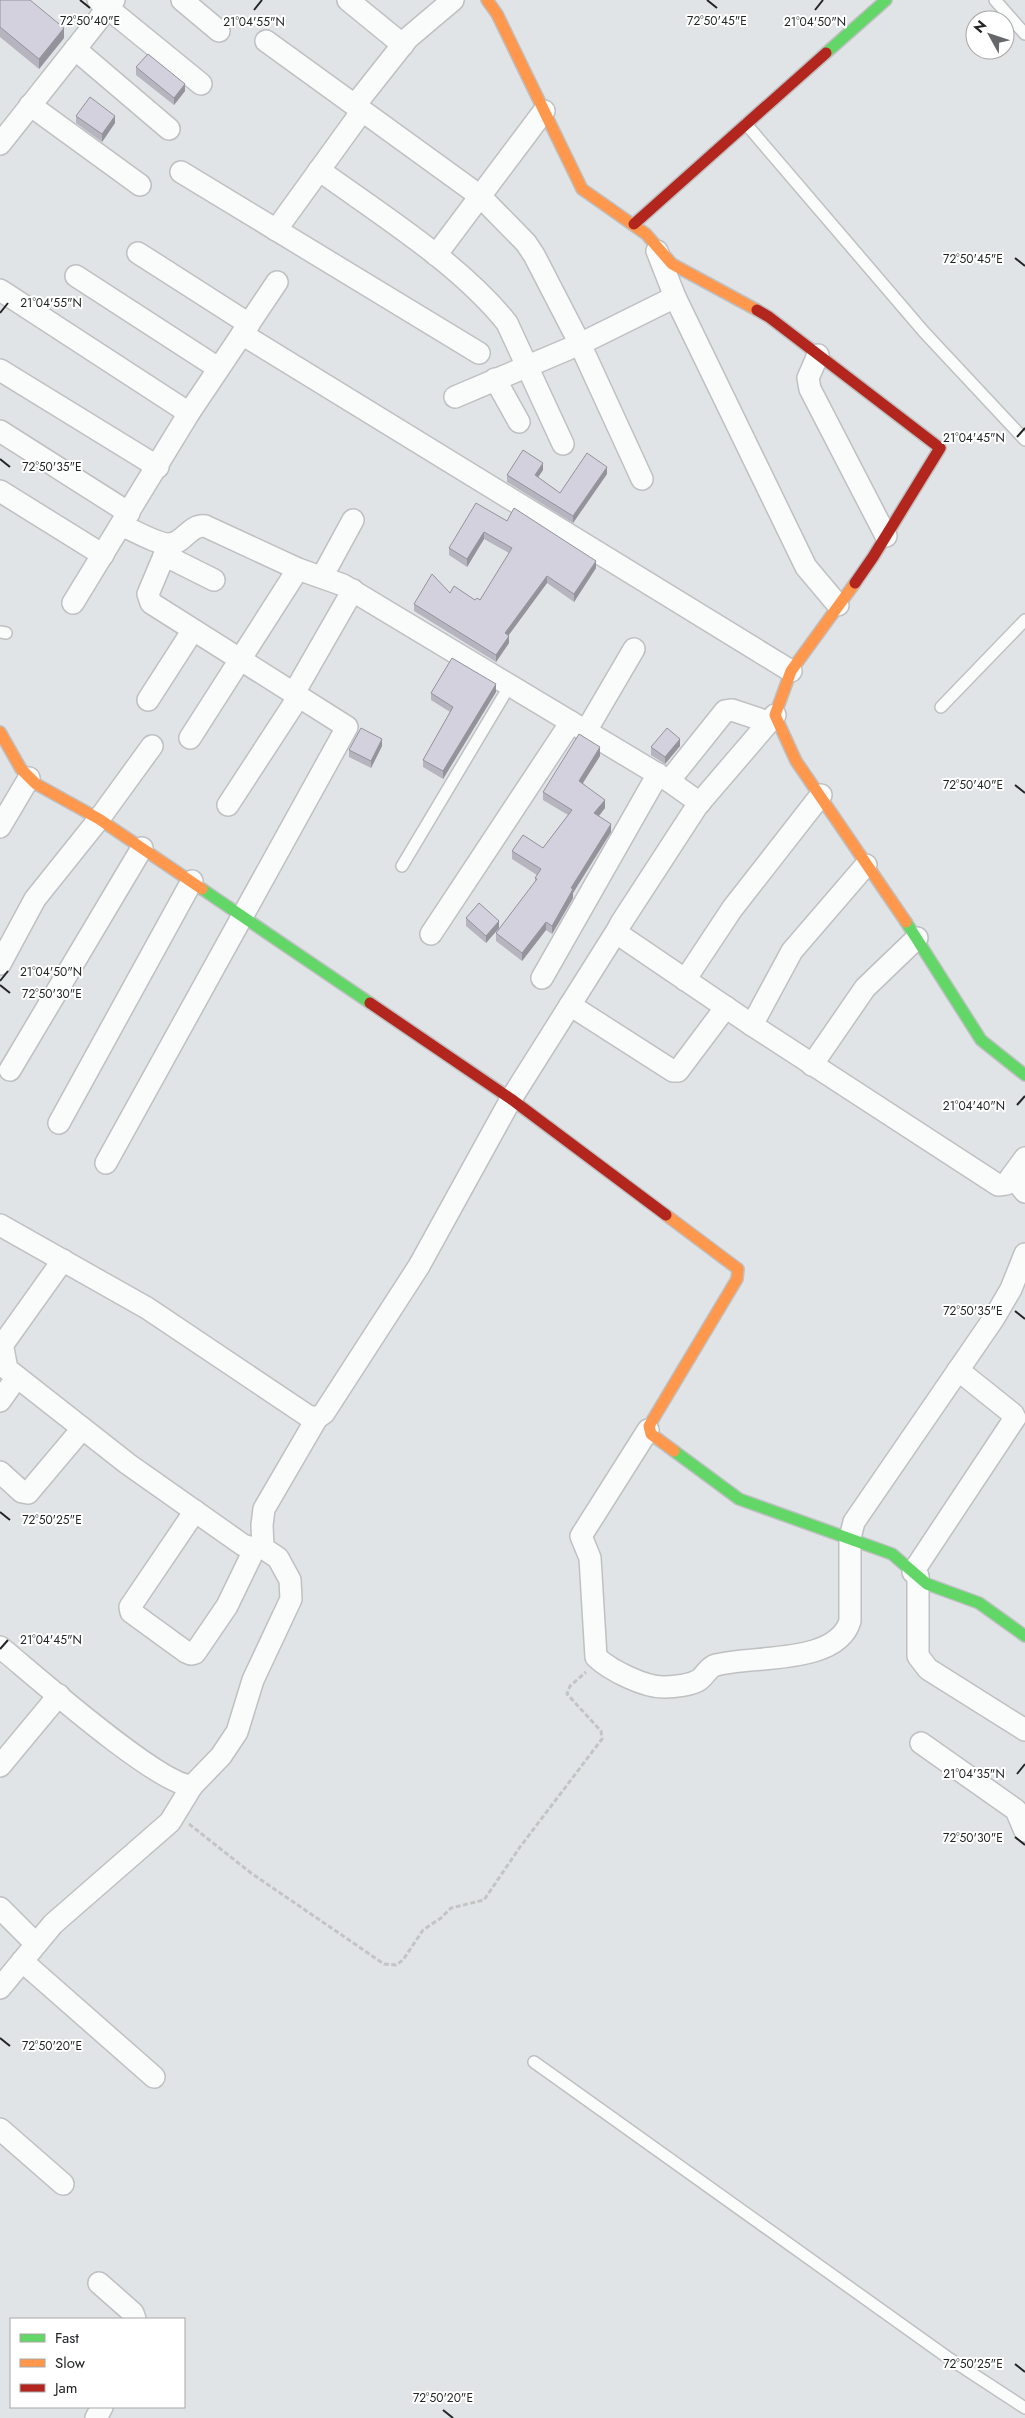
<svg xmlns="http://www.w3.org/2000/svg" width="1025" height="2418" font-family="Jost,sans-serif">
  <rect width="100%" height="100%" fill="#e1e4e6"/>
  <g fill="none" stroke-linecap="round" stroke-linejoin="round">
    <g stroke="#bec0c2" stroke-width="14">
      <g id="lane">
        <path d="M995 0 1025 34"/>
        <path d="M746 124 924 332 1025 440"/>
        <path d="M0 632 6 633"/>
        <path d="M941 707 1025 620"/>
        <path d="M402 866 510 685"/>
        <path d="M534 2062 947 2357 1025 2408"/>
      </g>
    </g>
    <g stroke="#bec0c2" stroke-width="24">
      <g id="street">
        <path d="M98 0 201 84"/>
        <path d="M182 0 219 31"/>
        <path d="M348 0 403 45"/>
        <path d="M266 41 480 196 526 243 534 255 580 344 642 479"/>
        <path d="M75 49 169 129"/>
        <path d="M30 105 140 185"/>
        <path d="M355 105 408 38 453 0"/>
        <path d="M0 144 114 0"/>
        <path d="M319 170C380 214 460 264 507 323L563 444"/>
        <path d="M181 172 479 353"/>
        <path d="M276 230 362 111"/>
        <path d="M657 251 675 297 806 567 838 605"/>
        <path d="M138 253 249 324"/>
        <path d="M436 255 544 111"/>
        <path d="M76 276 218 368"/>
        <path d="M0 290 189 413"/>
        <path d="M242 334 791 671"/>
        <path d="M818 355 808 378 810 389 886 536"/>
        <path d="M0 370 158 467"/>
        <path d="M495 379 519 422"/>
        <path d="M455 397 580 344 675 297"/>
        <path d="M0 431 129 513"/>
        <path d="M0 491 103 555"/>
        <path d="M121 525C133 530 159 545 170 544 184 543 190 524 205 526L298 569 343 585 669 781 700 803"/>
        <path d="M164 555 214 580"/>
        <path d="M322 577 353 520"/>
        <path d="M73 603 189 413 277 282"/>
        <path d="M294 693 353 590"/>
        <path d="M148 700 193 630"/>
        <path d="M775 715 697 806 621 923 618 929 621 936 752 1025 998 1185 1006 1184 1025 1158"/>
        <path d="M586 731 634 649"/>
        <path d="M190 738 298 569"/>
        <path d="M669 781 725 711 732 710 768 722"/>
        <path d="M228 805 299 696"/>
        <path d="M0 827 29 778"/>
        <path d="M431 934 571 722"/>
        <path d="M0 964 35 899 99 819 152 746"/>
        <path d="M542 978 658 774"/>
        <path d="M685 980 732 909 821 795"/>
        <path d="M570 1005 673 1071H678L726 1007"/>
        <path d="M752 1025 792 951 866 865"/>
        <path d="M812 1065 865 988 917 938"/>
        <path d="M10 1070 142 848"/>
        <path d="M59 1123 192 881"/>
        <path d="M106 1163 347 727 151 603 148 594 169 544"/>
        <path d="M1012 1176 1025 1192"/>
        <path d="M0 1225 147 1308 308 1416 317 1418 324 1413 419 1266 511 1099 618 929"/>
        <path d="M0 1343 6 1340 63 1260"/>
        <path d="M0 1401 17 1377"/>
        <path d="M648 1430 581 1536 590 1558 596 1657C610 1670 645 1688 665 1687 674 1687 691 1685 699 1680 705 1676 708 1667 716 1665 753 1655 837 1665 850 1621V1538L854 1522 994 1318 1011 1289 1025 1254"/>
        <path d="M0 1472 22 1492 28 1493 82 1429"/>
        <path d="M195 1511 130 1607 131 1612 186 1652 191 1654 195 1653 227 1606 255 1548"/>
        <path d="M263 1548 262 1525 264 1509 317 1418"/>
        <path d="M913 1572 1015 1418 1013 1414 958 1370"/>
        <path d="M918 1576V1656L928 1669 1025 1730"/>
        <path d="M0 1647C33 1674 158 1785 192 1786L221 1756 237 1732 253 1680 291 1599 290 1580 278 1558 263 1548 249 1547 243 1545 128 1464 7 1369 2 1343"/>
        <path d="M921 1743 1016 1810 1025 1831"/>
        <path d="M0 1766 59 1695"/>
        <path d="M0 1908 36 1944"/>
        <path d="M22 1961 154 2077"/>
        <path d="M0 1988 53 1924 170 1822 192 1786"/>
        <path d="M0 2129 63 2184"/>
        <path d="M99 2283 133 2313 135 2319"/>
        <path d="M96 2418 102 2407"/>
      </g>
    </g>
    <g stroke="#bec0c2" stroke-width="14">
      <g id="fast">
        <path d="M826 53 886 0"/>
        <path d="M202 889 370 1003"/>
        <path d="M906 922 981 1040 1025 1075"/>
        <path d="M674 1451 739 1499 892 1554 927 1584 979 1603 1025 1636"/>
      </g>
    </g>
    <g stroke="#bec0c2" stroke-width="14">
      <g id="slow">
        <path d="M487 0 497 14 582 189 646 234 672 264 757 310"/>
        <path d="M855 583 791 671 775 715 796 761 906 922"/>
        <path d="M0 732 21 769 36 784 99 819 202 889"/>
        <path d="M666 1215 738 1269 737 1279 649 1426 651 1434 674 1451"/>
      </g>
    </g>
    <g stroke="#bec0c2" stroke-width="14">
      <g id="jam">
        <path d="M634 224 826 53"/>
        <path d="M757 310 769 317 940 448 873 557 855 583"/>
        <path d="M370 1003 511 1099 666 1215"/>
      </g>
    </g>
    <path stroke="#c3c4c4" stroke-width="3" stroke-dasharray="5 2.5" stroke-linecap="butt" d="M189 1824 251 1873 384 1964 396 1965 403 1960 423 1930 441 1918 451 1908 484 1900 520 1847 602 1739 601 1731 567 1694 570 1686 586 1672"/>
    <use href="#lane" stroke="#fafbfb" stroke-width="11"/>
    <use href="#street" stroke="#fafbfb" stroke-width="21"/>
    <use href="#fast" stroke="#63d668" stroke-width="11"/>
    <use href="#slow" stroke="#ff974d" stroke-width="11"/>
    <use href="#jam" stroke="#b3261e" stroke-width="11"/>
  </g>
  <g fill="#b5b4bf">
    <path d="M0 0 64 38 39 69 0 37Z"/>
    <path d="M136 67 185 91 174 105 136 75Z"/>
    <path d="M76 116 115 123 102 142 76 123Z"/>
    <path d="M543 470 538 477 560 493 607 474 573 523 507 482V475Z"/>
    <path d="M507 521 596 568 574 602 547 583 508 636 509 643 496 662 414 611V604L450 593 475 600H480L509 553 484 539 467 567 449 555V548Z"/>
    <path d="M496 692 443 779 423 767V760L450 712 431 700V693Z"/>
    <path d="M382 746 371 768 349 757V750Z"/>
    <path d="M680 746 665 764 651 755V747Z"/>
    <path d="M600 756 583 783 605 808 599 816 611 832 573 893V898L552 934 546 930 522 961 496 941V933L535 882V878L537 875 512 859V851L543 848 568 815 543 800V792Z"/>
    <path d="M466 918 499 928 486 943 466 926Z"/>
  </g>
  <g fill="#94929b">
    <path d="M64 28V38L39 69V59Z"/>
    <path d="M185 84V91L174 105V98Z"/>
    <path d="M115 116V123L102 142V134Z"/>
    <path d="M543 463V470L535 482V475Z"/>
    <path d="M607 467V474L573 523V516Z"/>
    <path d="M484 532V539L467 567V559Z"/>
    <path d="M596 561V568L574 602V594Z"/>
    <path d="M547 576V583L505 640V633Z"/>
    <path d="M509 636V643L496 662V655Z"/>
    <path d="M496 684V692L443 779V771Z"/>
    <path d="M382 739V746L371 768V761Z"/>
    <path d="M680 739V746L665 764V757Z"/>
    <path d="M600 747V756L579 789V781Z"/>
    <path d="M605 800V808L594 822V813Z"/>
    <path d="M611 824V832L573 893V898L552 934V926L571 888Z"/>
    <path d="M499 921V928L486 943V936Z"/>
    <path d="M546 922V930L522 961V953Z"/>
  </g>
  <g fill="#d3d1de" stroke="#94929b">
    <path d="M0 0H30L64 28 39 59 0 27Z"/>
    <path d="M148 54 185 84 174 98 136 67Z"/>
    <path d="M90 97 115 116 102 134 76 116Z"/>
    <path d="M523 450 543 463 535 475 560 493 587 453 607 467 573 516 507 475Z"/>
    <path d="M476 503 507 521 514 508 596 561 574 594 547 576 505 633 509 636 496 655 414 604 432 574 450 593 454 586 475 600 477 598 480 600 512 548 484 532 467 559 449 548Z"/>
    <path d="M452 658 496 684 443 771 423 760 453 707 431 693Z"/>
    <path d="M361 728 382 739 371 761 349 750Z"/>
    <path d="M667 728 680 739 665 757 651 747Z"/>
    <path d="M579 734 600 747 579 781 605 800 594 813 611 824 571 888 573 889 552 926 546 922 522 953 496 933 537 879 535 878 541 869 512 851 523 835 543 848 572 810 543 792Z"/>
    <path d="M479 903 499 921 486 936 466 918Z"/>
  </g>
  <path fill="none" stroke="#222425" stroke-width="2" d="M80 0 90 8M707 0 717 8M254 10 262 0M815 10 823 0M1015 258 1025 266M0 313 8 303M1017 437 1025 428M0 459 10 467M1015 785 1025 793M0 981 8 971M0 985 10 993M1017 1105 1025 1096M1015 1311 1025 1319M0 1512 10 1520M0 1649 8 1640M1017 1774 1025 1764M1015 1837 1025 1845M0 2038 10 2046M1015 2364 1025 2372M443 2410 453 2418"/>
  <g font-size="12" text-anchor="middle" fill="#222425" stroke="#fff" stroke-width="4" stroke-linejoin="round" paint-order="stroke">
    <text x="90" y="25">72°50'40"E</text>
    <text x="717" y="25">72°50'45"E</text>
    <text x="254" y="26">21°04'55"N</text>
    <text x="815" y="26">21°04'50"N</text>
    <text x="973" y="263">72°50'45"E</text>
    <text x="51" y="307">21°04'55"N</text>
    <text x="974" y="442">21°04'45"N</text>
    <text x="52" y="471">72°50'35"E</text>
    <text x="973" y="789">72°50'40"E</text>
    <text x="51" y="976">21°04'50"N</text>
    <text x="52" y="998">72°50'30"E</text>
    <text x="974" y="1110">21°04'40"N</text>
    <text x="973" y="1315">72°50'35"E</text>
    <text x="52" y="1524">72°50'25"E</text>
    <text x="51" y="1644">21°04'45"N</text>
    <text x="974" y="1778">21°04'35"N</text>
    <text x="973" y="1842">72°50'30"E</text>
    <text x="52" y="2050">72°50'20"E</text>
    <text x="973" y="2368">72°50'25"E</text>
    <text x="443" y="2402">72°50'20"E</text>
  </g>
  <rect x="10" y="2318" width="175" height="90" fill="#ffffff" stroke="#a7a7a8"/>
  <rect x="20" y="2334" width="25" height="8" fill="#63d668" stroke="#a7a7a8"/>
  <text x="55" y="2343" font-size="15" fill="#222425">Fast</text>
  <rect x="20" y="2359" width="25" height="8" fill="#ff974d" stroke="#a7a7a8"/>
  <text x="55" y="2368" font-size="15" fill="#222425">Slow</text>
  <rect x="20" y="2384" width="25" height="8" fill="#b3261e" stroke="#a7a7a8"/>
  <text x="55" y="2393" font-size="15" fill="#222425">Jam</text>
  <g transform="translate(990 35) rotate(310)"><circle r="24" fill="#ffffff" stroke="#a7a7a8"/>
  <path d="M0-4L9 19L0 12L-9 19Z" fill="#656769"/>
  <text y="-8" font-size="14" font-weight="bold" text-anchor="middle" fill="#222425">N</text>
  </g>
</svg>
